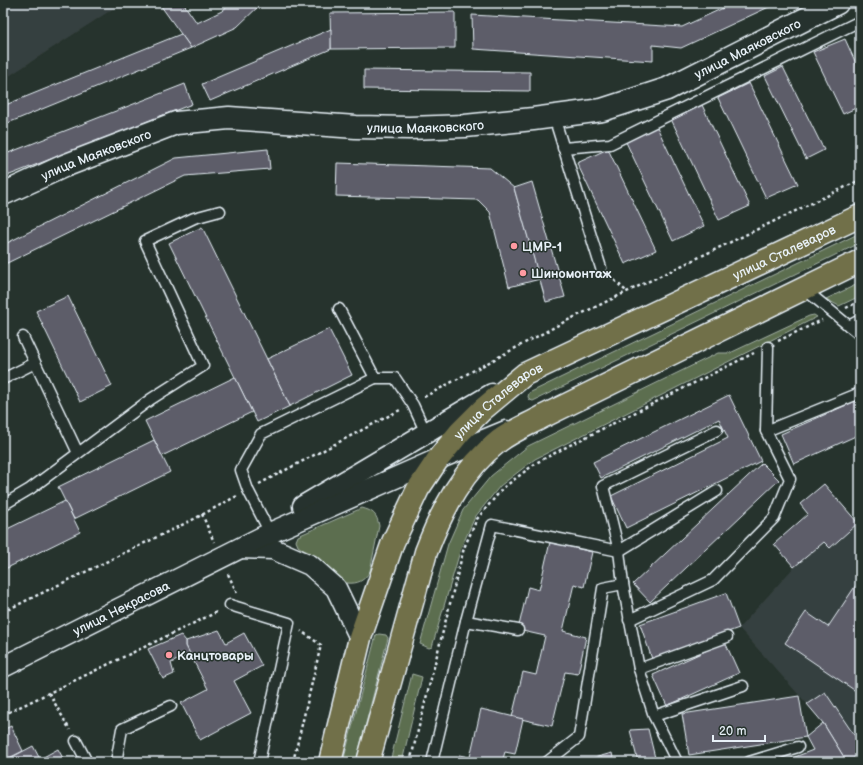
<svg xmlns="http://www.w3.org/2000/svg" width="863" height="765" font-family="'Balsamiq Sans',sans-serif">
  <rect width="100%" height="100%" fill="#26332d"/>
  <filter id="ink" filterUnits="userSpaceOnUse"><feTurbulence type="fractalNoise" baseFrequency=".025" numOctaves="2"/><feDisplacementMap in="SourceGraphic" scale="8" xChannelSelector="R" yChannelSelector="G"/><feConvolveMatrix kernelMatrix="1 2 1 2 8 2 1 2 1" color-interpolation-filters="sRGB"/></filter>
  <g filter="url(#ink)">
    <g fill="#36403f">
      <path d="M3 3H122L3 80Z"/>
      <path d="M860 520V740L854 735 825 692 807 704 739 628 794 567 824 542 830 548 858 523Z"/>
    </g>
    <g fill="#5c6e50" stroke="#a2b0a4">
      <path d="M860 233V243L533 401 530 400 528 397 529 393Z"/>
      <path d="M860 283V296L839 306 826 299Z"/>
      <path d="M814 315 817 317 535 459 500 486 475 517 461 548 432 647 429 648 420 644 448 544 463 510 491 476 528 446 718 353H730L809 316Z"/>
      <path d="M362 508C373 511 377 514 379 526L370 571C364 581 358 584 347 583L298 546 296 541 298 536Z"/>
      <path d="M379 634 386 635 388 638 356 762H343L376 635Z"/>
      <path d="M412 674 422 677 402 762H390Z"/>
    </g>
    <g fill="#5d5d69" stroke="#e8f1f8">
      <path d="M166 3H183L197 23 222 11 231 3H262L237 27 191 48 161 6Z"/>
      <path d="M734 3H769L771 6 681 48 653 45V61L473 49 472 15 682 27Z"/>
      <path d="M455 12V48L331 49 330 13Z"/>
      <path d="M331 29V49L210 101 202 84Z"/>
      <path d="M181 34 191 48 3 125V106Z"/>
      <path d="M845 39 860 72V106L843 114 813 52Z"/>
      <path d="M783 67 824 150 806 159 765 76Z"/>
      <path d="M364 70 530 72V91L364 89Z"/>
      <path d="M749 83 798 184 766 198 718 98Z"/>
      <path d="M185 84 192 104 7 176 3 167V155Z"/>
      <path d="M702 105 750 206 719 220 671 119Z"/>
      <path d="M656 125 704 226 673 241 625 140Z"/>
      <path d="M268 149 270 169 185 176 3 265V245L176 158Z"/>
      <path d="M608 149 656 250 625 264 577 163Z"/>
      <path d="M337 163 490 168 514 188 540 279 509 287 490 212 478 200 336 196Z"/>
      <path d="M532 182 565 297 546 302 514 188Z"/>
      <path d="M202 227 290 406 257 422 169 243Z"/>
      <path d="M68 296 112 386 80 402 36 311Z"/>
      <path d="M329 329 352 375 290 406 267 359Z"/>
      <path d="M235 377 252 412 162 456 145 421Z"/>
      <path d="M729 395 761 461 626 528 611 496 728 438 719 419 601 478 593 462Z"/>
      <path d="M860 399V434L794 464 781 434Z"/>
      <path d="M154 440 170 472 74 519 58 487Z"/>
      <path d="M762 463 779 480 650 602 633 584Z"/>
      <path d="M824 484 858 523 830 548 824 542 794 567 774 544 808 514 800 504Z"/>
      <path d="M65 501 80 532 3 570V531Z"/>
      <path d="M550 542 592 552 584 587 574 584 563 631 586 637 578 674 565 672 552 726 512 717 523 672 536 675 545 636 518 630 528 587 539 590Z"/>
      <path d="M860 579V694L785 643 806 612 828 627Z"/>
      <path d="M726 593 739 628 652 659 640 624Z"/>
      <path d="M219 630 226 643 244 633 262 666 234 681 251 713 200 740 181 703 208 689 190 654 186 646V641Z"/>
      <path d="M181 635 186 641V646L190 654 171 663 174 674 163 679 148 649Z"/>
      <path d="M725 642 739 673 667 706 653 675Z"/>
      <path d="M825 692 854 735 860 740V762H847L823 723 807 704Z"/>
      <path d="M799 696 806 737 689 755 682 714Z"/>
      <path d="M481 709 523 719 515 754 505 752 502 762H457L459 755 470 757Z"/>
      <path d="M823 723 847 762H782L813 750 806 737Z"/>
      <path d="M11 726 23 751 3 761V730Z"/>
      <path d="M648 729 656 762H638L630 730Z"/>
      <path d="M33 746 40 759 58 749 65 762H3Z"/>
      <path d="M612 753 614 762H595L594 758Z"/>
    </g>
    <g fill="none" stroke-linecap="round" stroke-linejoin="round">
      <g stroke="#e8f1f8" stroke-width="13">
        <g id="lane">
          <path d="M554 117 601 268"/>
          <path d="M563 148 610 144 860 21"/>
          <path d="M803 288 860 335"/>
          <path d="M849 326 860 320"/>
          <path d="M23 337 78 453"/>
          <path d="M375 378H395L413 405 426 433"/>
          <path d="M3 379 35 363"/>
          <path d="M766 431 860 393"/>
          <path d="M3 505 30 489 151 399 203 366 145 241 194 218 220 211"/>
          <path d="M270 533 248 490 241 470 261 434 375 378 339 309"/>
          <path d="M230 605 289 623 259 762"/>
          <path d="M629 620 713 580 774 518 790 479 766 431 768 347"/>
          <path d="M466 621 518 630"/>
          <path d="M639 669 727 637"/>
          <path d="M654 716 743 686"/>
          <path d="M76 741 87 762"/>
          <path d="M116 762 122 729 171 706"/>
          <path d="M432 762 466 621 492 525 619 551 717 491"/>
          <path d="M547 762 579 737 603 588 623 584"/>
          <path d="M677 762 654 716 639 669 623 584 619 551 603 486 717 430"/>
          <path d="M749 762 798 747"/>
        </g>
      </g>
      <g stroke="#e8f1f8" stroke-width="23">
        <g id="street">
          <path d="M303 506 492 394"/>
          <path d="M241 548 273 549 310 565 336 588 360 638"/>
          <path id="s1" d="M3 667 270 533 438 459 506 431"/>
        </g>
      </g>
      <g stroke="#e8f1f8" stroke-width="25">
        <g id="secondary">
          <path id="s2" d="M3 194 64 166 176 123 229 118 356 127 409 128 465 126 533 119 602 110 667 89 837 3"/>
        </g>
      </g>
      <g stroke="#e8f1f8" stroke-width="25">
        <g id="primary">
          <path id="s3" d="M330 762 360 638 393 542 418 489 438 459 460 432 483 409 525 374 860 216"/>
          <path d="M368 762 426 552C442 510 463 469 499 441 512 431 530 424 544 416L860 261"/>
        </g>
      </g>
      <g stroke="#e8f1f8" stroke-width="2.5" stroke-dasharray="3 3" stroke-linecap="butt">
        <path d="M610 276 627 292"/>
        <path d="M846 308 860 301"/>
        <path d="M778 341 822 320"/>
        <path d="M424 397 564 322 860 180"/>
        <path d="M259 484 400 410"/>
        <path d="M202 514 214 542"/>
        <path d="M228 574 237 593"/>
        <path d="M3 612 194 519 237 496"/>
        <path d="M49 693 70 730"/>
        <path d="M3 715 219 611"/>
        <path d="M293 762 321 645 301 631"/>
        <path d="M410 762 464 548 477 519 503 488 536 463 570 445 754 353"/>
      </g>
      <use href="#lane" stroke="#26332d" stroke-width="10"/>
      <use href="#street" stroke="#26332d" stroke-width="20"/>
      <use href="#secondary" stroke="#26332d" stroke-width="22"/>
      <use href="#primary" stroke="#716f4a" stroke-width="22"/>
    </g>
  </g>
  <g fill="#ff9aa2" stroke="#26332d" stroke-width="1.5">
    <circle cx="514" cy="246" r="4"/>
    <circle cx="523" cy="273" r="4"/>
    <circle cx="169" cy="655" r="4"/>
  </g>
  <g text-anchor="middle" stroke-width="3" stroke-linejoin="round" paint-order="stroke">
    <g font-size="13" fill="#e8f1f8" stroke="#26332d">
      <text dy="5" stroke="none"><textPath href="#s2" startOffset="773">улица Маяковского</textPath></text>
      <text dy="5" stroke="none"><textPath href="#s2" startOffset="437">улица Маяковского</textPath></text>
      <text dy="5" stroke="none"><textPath href="#s2" startOffset="101">улица Маяковского</textPath></text>
      <text dy="5" stroke="none"><textPath href="#s3" startOffset="732">улица Сталеваров</textPath></text>
      <text dy="5" stroke="none"><textPath href="#s3" startOffset="408">улица Сталеваров</textPath></text>
      <text dy="5" stroke="none"><textPath href="#s1" startOffset="132">улица Некрасова</textPath></text>
    </g>
    <g font-size="13" font-weight="bold" fill="#e8f1f8" stroke="#26332d" text-anchor="start">
      <text x="522" y="251">ЦМР-1</text>
      <text x="531" y="278">Шиномонтаж</text>
      <text x="177" y="660">Канцтовары</text>
    </g>
  </g>
  <rect width="863" height="765" fill="none" stroke="#26332d" stroke-width="16"/>
  <rect x="8" y="8" width="847" height="749" fill="none" stroke="#e8f1f8" stroke-width="1.5" filter="url(#ink)"/>
  <path d="M713 735v6h52v-6" fill="none" stroke="#e8f1f8" stroke-width="2"/>
  <text x="719" y="735" font-size="12" fill="#e8f1f8" stroke="#26332d" stroke-width="3" paint-order="stroke">20 m</text>
</svg>
